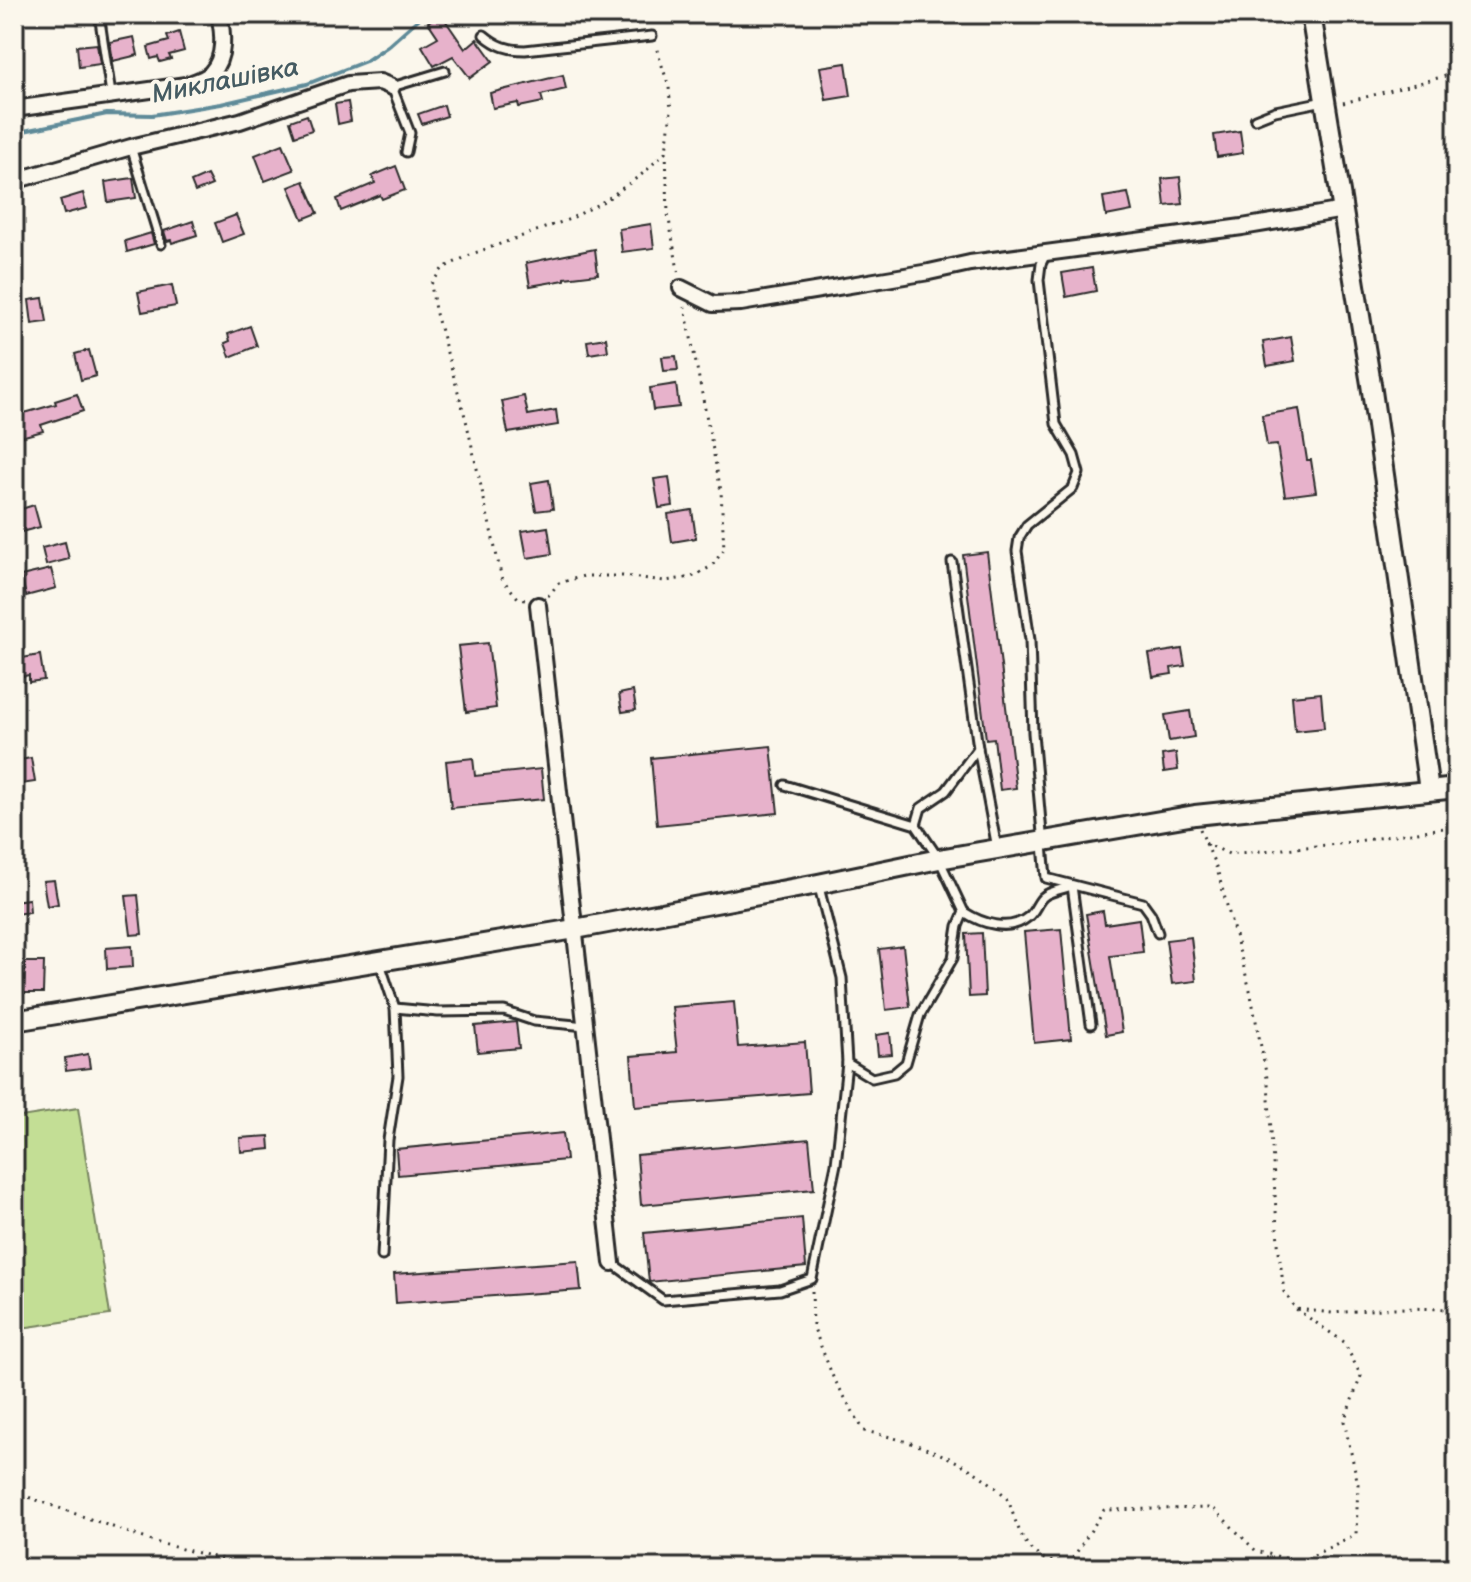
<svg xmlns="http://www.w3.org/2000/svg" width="1471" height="1582" font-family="'Balsamiq Sans',sans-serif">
  <rect width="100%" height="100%" fill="#fbf7ec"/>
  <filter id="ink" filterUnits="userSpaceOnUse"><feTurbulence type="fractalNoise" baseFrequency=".0125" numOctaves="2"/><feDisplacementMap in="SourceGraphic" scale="16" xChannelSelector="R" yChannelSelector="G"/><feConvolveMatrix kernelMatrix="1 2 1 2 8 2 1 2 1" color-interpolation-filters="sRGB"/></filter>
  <g filter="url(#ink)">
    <path fill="#c3de95" stroke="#778460" stroke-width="2" d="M78 1108 110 1315 14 1329V1118Z"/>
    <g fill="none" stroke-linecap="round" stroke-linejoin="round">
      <path stroke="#5f8b99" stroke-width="4" d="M14 133 107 114 152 115 221 104 307 84 366 61 388 46 424 14"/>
    </g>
    <g fill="#e7b2cb" stroke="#2b2b2b" stroke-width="2">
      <path d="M441 14 465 49 477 39 493 61 470 78 453 56 434 66 422 46 438 37 428 22Z"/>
      <path d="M179 32 184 51 169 55 171 59 160 62 158 57 151 59 148 47 169 41 167 36Z"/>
      <path d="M134 37 138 55 113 61 110 42Z"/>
      <path d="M97 44 100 64 79 67 77 46Z"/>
      <path d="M846 63 851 96 826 100 820 67Z"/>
      <path d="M563 75 566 89 541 95 543 102 519 107 518 103 493 108 490 93Z"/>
      <path d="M348 102 351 121 338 124 335 104Z"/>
      <path d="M444 105 447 116 422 124 418 114Z"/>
      <path d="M307 115 312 130 295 136 290 121Z"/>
      <path d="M1240 131 1243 153 1217 157 1214 135Z"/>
      <path d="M283 144 294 170 265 181 255 155Z"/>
      <path d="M396 166 405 190 382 199 380 195 341 211 337 199 375 183 372 176Z"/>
      <path d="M207 175 212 185 195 192 191 182Z"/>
      <path d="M1180 177 1183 204 1165 206 1162 179Z"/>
      <path d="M133 178 136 198 108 202 105 182Z"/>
      <path d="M304 181 318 213 303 219 289 187Z"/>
      <path d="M83 193 87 208 64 214 60 200Z"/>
      <path d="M1128 193 1132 211 1106 216 1103 197Z"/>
      <path d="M236 215 244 234 222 242 215 223Z"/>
      <path d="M193 221 197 235 172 243 171 240 167 241 164 231Z"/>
      <path d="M651 224 654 248 622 252 619 229Z"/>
      <path d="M151 233 154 244 127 252 125 241Z"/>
      <path d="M595 249 598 274 565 278V280L530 286 526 263Z"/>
      <path d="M1092 268 1096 291 1066 297 1062 273Z"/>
      <path d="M172 285 176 306 142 312 138 292Z"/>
      <path d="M43 298 47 322 32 324 29 300Z"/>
      <path d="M250 326 257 346 230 357 225 343 230 341 228 334Z"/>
      <path d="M1291 337 1295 361 1267 366 1263 342Z"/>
      <path d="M606 338 608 351 589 354 587 341Z"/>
      <path d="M89 350 96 376 81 380 75 354Z"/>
      <path d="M676 356 678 370 664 371 662 357Z"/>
      <path d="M676 384 679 407 653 410 650 388Z"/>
      <path d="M77 394 83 411 41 425 43 431 17 438 14 416 56 404 55 401Z"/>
      <path d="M524 396 528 415 556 410 558 425 508 433 502 401Z"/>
      <path d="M1299 409 1307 460H1311L1316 492 1285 496 1277 445 1267 446 1262 415Z"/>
      <path d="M669 477 673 506 659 508 654 479Z"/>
      <path d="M549 480 553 509 536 511 531 483Z"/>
      <path d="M34 505 40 527 21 532 15 511Z"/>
      <path d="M692 510 696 538 672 542 668 514Z"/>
      <path d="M548 527 552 554 527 558 522 531Z"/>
      <path d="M65 542 69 559 46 565 42 548Z"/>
      <path d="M987 552 1016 788 1000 790 994 738 986 739 963 555Z"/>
      <path d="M51 569 56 588 26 596 21 576Z"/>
      <path d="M488 643 496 708 466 712 458 646Z"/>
      <path d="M1182 649 1185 666 1171 668 1172 674 1153 677 1149 654Z"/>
      <path d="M40 655 44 680 29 682V675L19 677 16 659Z"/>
      <path d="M633 691 636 710 622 712 619 694Z"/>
      <path d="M1321 693 1324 728 1295 731 1292 696Z"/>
      <path d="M1190 711 1194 737 1169 741 1165 715Z"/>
      <path d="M771 746 778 813 657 825 651 758Z"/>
      <path d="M1176 753 1178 770 1164 772 1162 755Z"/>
      <path d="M31 758 35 782 14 785V761Z"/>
      <path d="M473 758 475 776 541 769 544 799 451 808 446 761Z"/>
      <path d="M54 880 58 904 47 906 43 881Z"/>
      <path d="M138 895 142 934 131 935 126 896Z"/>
      <path d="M29 899 30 912 14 914V901Z"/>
      <path d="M1103 911 1105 924 1139 919 1143 952 1110 956 1122 1032 1106 1035 1086 914Z"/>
      <path d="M1061 929 1071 1039 1034 1043 1024 932Z"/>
      <path d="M982 933 985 996 969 997 966 934Z"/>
      <path d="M1191 937 1196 981 1172 984 1166 940Z"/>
      <path d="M132 946 133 967 107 969 106 948Z"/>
      <path d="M903 946 910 1007 886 1010 879 949Z"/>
      <path d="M25 962H44L43 993H24Z"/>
      <path d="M734 1002 738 1047 805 1042 809 1093 635 1107 631 1056 677 1052 672 1007Z"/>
      <path d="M516 1022 519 1048 478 1052 475 1026Z"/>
      <path d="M890 1033 892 1054 878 1055 876 1035Z"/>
      <path d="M88 1054 90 1068 66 1071 65 1058Z"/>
      <path d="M563 1133 566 1160 398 1175 396 1149Z"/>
      <path d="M269 1136 270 1149 241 1152 240 1138Z"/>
      <path d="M809 1139 814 1189 641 1205 637 1155Z"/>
      <path d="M802 1218 806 1267 649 1282 644 1233Z"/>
      <path d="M578 1261 581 1290 396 1303 394 1274Z"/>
    </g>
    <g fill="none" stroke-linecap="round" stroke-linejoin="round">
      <g stroke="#2b2b2b" stroke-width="13">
        <g id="service">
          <path d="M99 14 111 94"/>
          <path d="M484 35C497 46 508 50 525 50L652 36"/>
          <path d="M1255 119 1275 111 1324 101"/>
          <path d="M131 147 161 244"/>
          <path d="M406 152 410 133 392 87 445 71"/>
          <path d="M1046 254 1041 264 1039 280 1056 424 1074 455 1079 473 1073 488 1027 525 1019 538 1017 551 1030 640 1033 733 1046 878 1143 903 1151 914 1158 933"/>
          <path d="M952 562 978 748 997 848"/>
          <path d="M785 785 916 825 939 859 964 912 958 926 953 958 920 1015 906 1063 894 1073 872 1078 847 1063 842 978 819 887"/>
          <path d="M916 825 921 808 946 791 978 748"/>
          <path d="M964 912C981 923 1009 933 1028 917 1035 912 1037 902 1043 897 1049 891 1063 889 1072 886L1091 1024"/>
          <path d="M380 963 395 1008 398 1076 388 1140 382 1256"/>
          <path d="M395 1008 438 1012 504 1011 534 1021 586 1026"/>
          <path d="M612 1263 663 1300 780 1290 812 1279 836 1164 847 1063"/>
        </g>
      </g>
      <g stroke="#2b2b2b" stroke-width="20">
        <g id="minor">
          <path d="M14 109 186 85C194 82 206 79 211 73 226 57 223 33 219 14"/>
          <path d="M14 181 131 147 240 121 348 84 380 82 392 87"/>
          <path d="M681 288 713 304 741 303 929 272 970 263 1242 227 1344 210"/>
          <path d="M538 605 612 1263"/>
        </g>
      </g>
      <g stroke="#2b2b2b" stroke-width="24">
        <g id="tertiary">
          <path d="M1311 14 1371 384 1429 790"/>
          <path d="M14 1021 575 929 818 884 939 859 1195 815 1457 788"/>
        </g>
      </g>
      <g stroke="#2b2b2b" stroke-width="3" stroke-dasharray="2 6" stroke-linecap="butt">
        <path d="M645 14 648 26"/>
        <path d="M1343 103 1457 73"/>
        <path d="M666 151 668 214 679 276"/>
        <path d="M548 596 559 583 584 576H623L665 581 692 577 712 566 724 549 721 491 685 307"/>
        <path d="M525 600 518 598 502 579 466 420 435 310 431 284 443 268 472 254 570 219 606 200 645 172 666 151 671 111 669 87 655 44"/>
        <path d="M1200 829 1217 869 1250 990 1268 1083 1278 1243 1284 1292 1296 1309 1332 1313 1394 1308 1457 1309"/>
        <path d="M1205 843 1229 854 1338 844 1457 826"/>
        <path d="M812 1291 813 1326 833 1377 864 1431C913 1441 967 1459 1004 1495 1010 1501 1011 1509 1014 1517 1024 1546 1038 1567 1071 1561L1104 1510 1213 1508 1256 1551 1300 1562 1356 1534 1358 1484 1344 1421 1361 1376 1344 1342 1296 1309"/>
        <path d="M14 1492 155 1542 256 1568"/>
      </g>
      <use href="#service" stroke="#fbf7ec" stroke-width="7"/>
      <use href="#minor" stroke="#fbf7ec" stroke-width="14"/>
      <use href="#tertiary" stroke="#fbf7ec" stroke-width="18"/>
    </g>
  </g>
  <g text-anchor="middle" stroke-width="8" stroke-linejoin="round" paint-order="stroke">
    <g font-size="26" font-style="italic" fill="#455b62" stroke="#fbf7ec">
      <text transform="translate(225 80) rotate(-11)" y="9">Миклашівка</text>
    </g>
  </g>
  <rect width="1471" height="1582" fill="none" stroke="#fbf7ec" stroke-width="48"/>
  <rect x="24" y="24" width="1423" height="1534" fill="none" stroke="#2b2b2b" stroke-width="3" filter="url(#ink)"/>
</svg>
